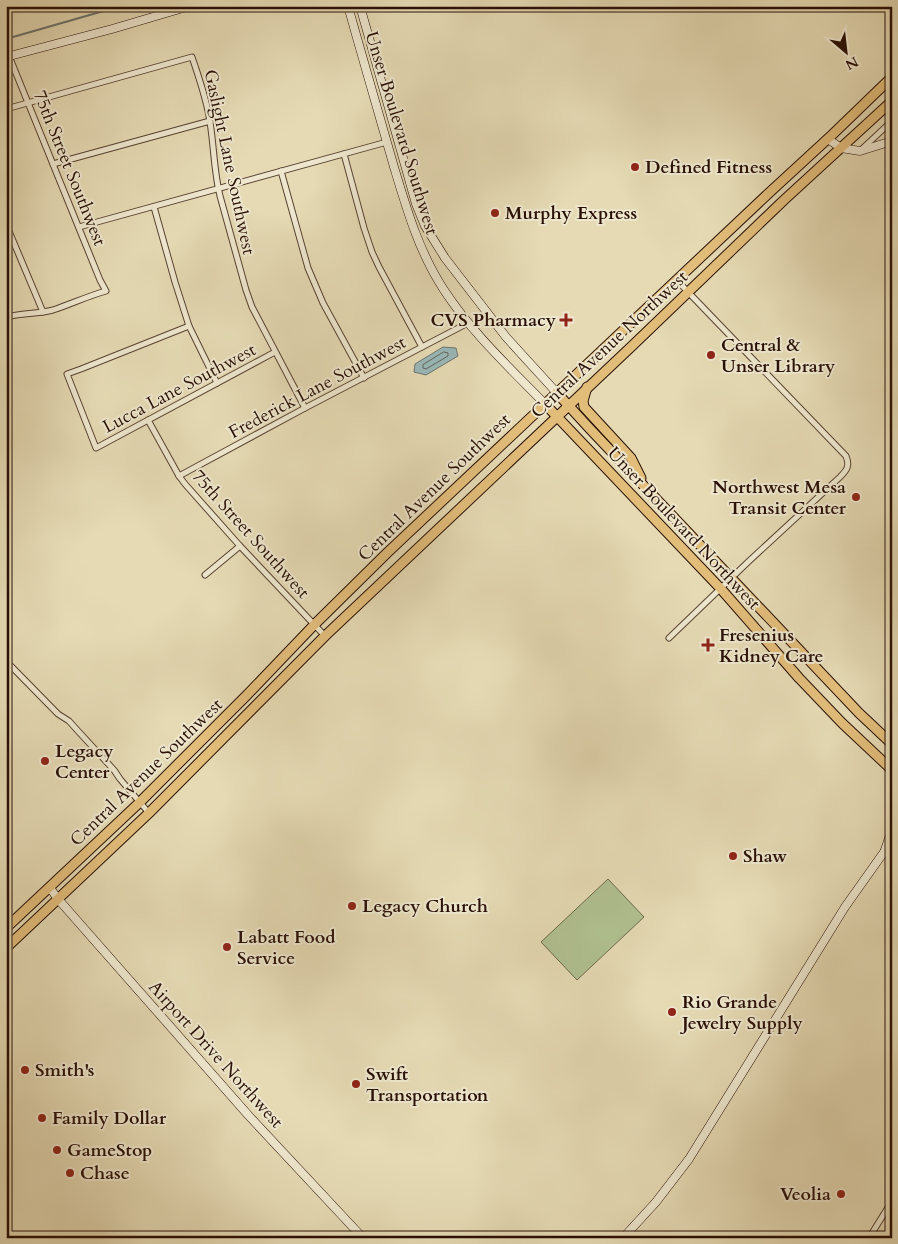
<svg xmlns="http://www.w3.org/2000/svg" width="898" height="1244" font-family="Cardo,serif">
  <rect width="100%" height="100%" fill="#e5dab4"/>
  <filter id="stains"><feTurbulence type="fractalNoise" baseFrequency=".004" numOctaves="4"/><feColorMatrix values="0 0 0 0 .2 0 0 0 0 .09 0 0 0 0 .02 0 0 0 .5 -.17"/></filter>
  <radialGradient id="worn" r=".72"><stop offset=".6" stop-color="#630" stop-opacity="0"/><stop offset="1" stop-color="#630" stop-opacity=".3"/></radialGradient>
  <path fill="#b0c090" stroke="#6c684b" d="M608 879 644 917 577 980 541 942Z"/>
  <path fill="#99b8b7" stroke="#6c7570" d="M443 347 456 348 458 356 426 375 414 372 415 364Z"/>
  <g fill="none" stroke-linecap="round" stroke-linejoin="round">
    <path stroke="#60645e" stroke-width="1" d="M444 352 448 353V356L426 369 423 368V365Z"/>
    <path stroke="#6c7570" stroke-width="2" d="M6 39 121 6"/>
    <g stroke="#574232" stroke-width="7">
      <g id="street">
        <path d="M6 109 192 57C199 78 207 100 210 122 214 147 214 172 220 196L246 290 252 307 305 408"/>
        <path d="M863 148 892 121"/>
        <path d="M344 154 364 228 372 252 379 267 422 347"/>
        <path d="M53 164 210 121"/>
        <path d="M281 171 308 268 323 303 364 378"/>
        <path d="M154 207 175 282 189 326 217 383"/>
        <path d="M6 224 43 312"/>
        <path d="M79 227 387 142"/>
        <path d="M6 317C22 313 38 314 53 310 71 304 88 296 106 291L100 280 9 56"/>
        <path d="M189 326 81 369 67 374 96 448 275 352"/>
        <path d="M148 420 179 476 185 484 240 546 325 636"/>
        <path d="M179 476 305 408 468 323"/>
        <path d="M205 575 240 546"/>
        <path d="M669 638 748 562 840 477C847 470 850 466 846 456L688 292 677 280"/>
        <path d="M6 661 58 714 69 721 78 731 114 770 120 779 149 813"/>
        <path d="M869 1238 892 1201"/>
      </g>
    </g>
    <g stroke="#281006" stroke-width="9">
      <g id="secondary">
        <path d="M348 6C363 60 379 114 394 167 407 210 419 252 444 290 472 333 510 368 545 404"/>
        <path d="M360 6 416 204 425 226 445 258 506 337 557 393"/>
        <path d="M6 57 112 29 190 6"/>
        <path d="M828 139 841 148 860 151 892 141"/>
        <path d="M885 850 889 838 892 834"/>
        <path d="M50 888 58 899 249 1116 363 1238"/>
        <path d="M623 1238 656 1202 689 1159 845 907 884 852 892 845"/>
      </g>
    </g>
    <g stroke="#281006" stroke-width="11">
      <g id="primary">
        <path d="M587 387 583 401 584 407 631 458 641 478"/>
        <path d="M557 393 590 429 859 713 892 744"/>
        <path d="M545 404 721 589 799 678 842 723 892 770"/>
        <path d="M6 928 139 803 247 695 314 625 387 553 770 192 833 134 892 77"/>
        <path d="M6 948 149 813 325 636 632 346 784 200 892 101"/>
      </g>
    </g>
    <use href="#street" stroke="#eee7ce" stroke-width="5"/>
    <use href="#secondary" stroke="#eee7ce" stroke-width="8"/>
    <use href="#primary" stroke="#e2bd7a" stroke-width="9"/>
  </g>
  <g fill="#8f2418" stroke="#eee7ce" stroke-width="2">
    <circle cx="635" cy="167" r="5"/>
    <circle cx="495" cy="213" r="5"/>
    <path d="M563.5 312.5h5v5h5v5h-5v5h-5v-5h-5v-5h5z"/>
    <circle cx="711" cy="355" r="5"/>
    <circle cx="856" cy="497" r="5"/>
    <path d="M705.5 637.5h5v5h5v5h-5v5h-5v-5h-5v-5h5z"/>
    <circle cx="45" cy="761" r="5"/>
    <circle cx="733" cy="856" r="5"/>
    <circle cx="352" cy="906" r="5"/>
    <circle cx="227" cy="947" r="5"/>
    <circle cx="672" cy="1012" r="5"/>
    <circle cx="25" cy="1070" r="5"/>
    <circle cx="356" cy="1084" r="5"/>
    <circle cx="42" cy="1118" r="5"/>
    <circle cx="57" cy="1150" r="5"/>
    <circle cx="70" cy="1173" r="5"/>
    <circle cx="841" cy="1194" r="5"/>
  </g>
  <g text-anchor="middle" stroke-width="4" stroke-linejoin="round" paint-order="stroke">
    <g font-size="18" fill="#281006" stroke="#eee7ce">
      <text transform="translate(402 133) rotate(73)" y="6">Unser Boulevard Southwest</text>
      <text transform="translate(230 162) rotate(78)" y="6">Gaslight Lane Southwest</text>
      <text transform="translate(70 168) rotate(68)" y="6">75th Street Southwest</text>
      <text transform="translate(609 344) rotate(-43)" y="6">Central Avenue Northwest</text>
      <text transform="translate(317 387) rotate(-28)" y="6">Frederick Lane Southwest</text>
      <text transform="translate(179 388) rotate(-28)" y="6">Lucca Lane Southwest</text>
      <text transform="translate(434 487) rotate(-44)" y="6">Central Avenue Southwest</text>
      <text transform="translate(684 528) rotate(47)" y="6">Unser Boulevard Northwest</text>
      <text transform="translate(251 534) rotate(48)" y="6">75th Street Southwest</text>
      <text transform="translate(146 772) rotate(-44)" y="6">Central Avenue Southwest</text>
      <text transform="translate(216 1054) rotate(48)" y="6">Airport Drive Northwest</text>
    </g>
    <g font-size="18" font-weight="bold" fill="#281006" stroke="#eee7ce" text-anchor="start">
      <text x="645" y="173">Defined Fitness</text>
      <text x="505" y="219">Murphy Express</text>
      <text x="556" y="326" text-anchor="end">CVS Pharmacy</text>
      <text x="721" y="351">Central &amp;<tspan x="721" dy="21">Unser Library</tspan></text>
      <text x="846" y="493" text-anchor="end">Northwest Mesa<tspan x="846" dy="21">Transit Center</tspan></text>
      <text x="719" y="641">Fresenius<tspan x="719" dy="21">Kidney Care</tspan></text>
      <text x="55" y="757">Legacy<tspan x="55" dy="21">Center</tspan></text>
      <text x="743" y="862">Shaw</text>
      <text x="362" y="912">Legacy Church</text>
      <text x="237" y="943">Labatt Food<tspan x="237" dy="21">Service</tspan></text>
      <text x="682" y="1008">Rio Grande<tspan x="682" dy="21">Jewelry Supply</tspan></text>
      <text x="35" y="1076">Smith's</text>
      <text x="366" y="1080">Swift<tspan x="366" dy="21">Transportation</tspan></text>
      <text x="52" y="1124">Family Dollar</text>
      <text x="67" y="1156">GameStop</text>
      <text x="80" y="1179">Chase</text>
      <text x="831" y="1200" text-anchor="end">Veolia</text>
    </g>
  </g>
  <rect width="898" height="1244" fill="none" stroke="#e5dab4" stroke-width="25"/>
  <rect x="8" y="8" width="883" height="1229" fill="none" stroke="#281006" stroke-width="2.5"/>
  <rect x="12" y="12" width="873" height="1219" fill="none" stroke="#281006"/>
  <g transform="translate(846 52) rotate(152)" stroke="#eee7ce" stroke-width="4" paint-order="stroke">
  <path d="M0-4L9 19L0 12L-9 19Z" fill="#281006"/>
  <text y="-8" font-size="14" font-weight="bold" text-anchor="middle" fill="#281006">N</text>
  </g>
  <rect width="100%" height="100%" filter="url(#stains)"/>
  <rect width="100%" height="100%" fill="url(#worn)"/>
</svg>
